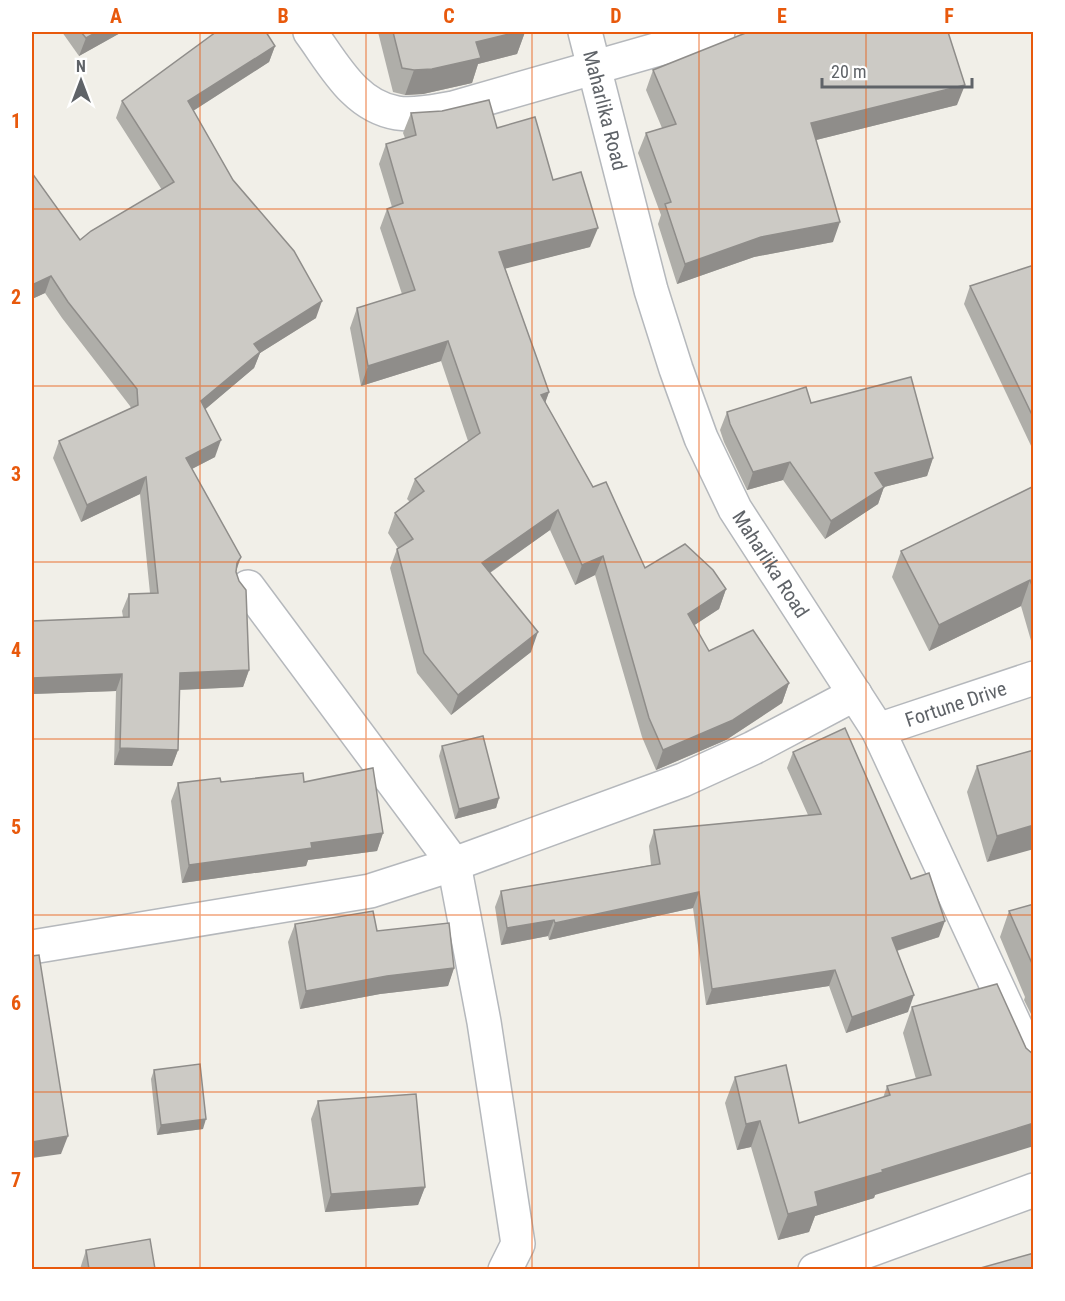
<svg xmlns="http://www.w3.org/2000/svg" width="1065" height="1301" font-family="'Roboto Condensed',sans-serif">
  <rect width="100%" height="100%" fill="#f1efe8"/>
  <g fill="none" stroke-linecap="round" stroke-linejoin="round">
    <g stroke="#b5b8bc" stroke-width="36">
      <g id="street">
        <path d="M310 32C333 63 354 106 397 113 415 116 435 111 453 108L718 32"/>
        <path id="s1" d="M585 32 651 290 676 369 701 438 735 509 878 730 1034 1066"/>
        <path d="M248 587 454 864 484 1022 518 1244 505 1270"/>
        <path id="s2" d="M878 730 1034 678"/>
        <path d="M32 947 370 891 454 864 683 780 753 748 855 694"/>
        <path d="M815 1270 1034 1190"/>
      </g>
    </g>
    <use href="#street" stroke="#fff" stroke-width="33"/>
  </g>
  <g fill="#afaea9">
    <path d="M62 32H122L79 56Z"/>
    <path d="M378 32H525L517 54 478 64 472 83 423 94 405 95 393 92Z"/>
    <path d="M275 46 269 62 193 111 233 180 316 318 260 353 254 368 205 409 215 457 192 469 236 573 249 670 243 687 179 690 178 750 172 766 114 765 116 691 32 694V621L123 617 122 611 129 594 150 593 140 494 81 522 53 458 59 441 131 408 130 406 62 318 45 293 32 299V173L80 240 162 190 116 118 122 101Z"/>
    <path d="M653 70 957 105 816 140 833 242 754 257 677 284 658 224 661 215 638 153 646 133 662 128 646 90Z"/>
    <path d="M411 113 497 128 553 180 590 247 505 268 549 392 545 402 593 487 645 568 726 589 719 609 694 625 709 651 789 683 782 703 726 740 656 770 642 737 595 575 575 585 550 530 490 573 531 652 451 715 417 673 390 568 397 549 398 548 388 533 395 513 410 502 407 499 415 479 468 441 441 361 361 386 350 328 357 308 402 294 380 228 387 209 392 207 379 164 386 144 405 138 403 133Z"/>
    <path d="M1034 265V449L1033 450 964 304 970 286Z"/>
    <path d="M811 403 933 458 927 476 884 487 878 504 825 539 783 480 747 490 724 442 720 430 727 412Z"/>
    <path d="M1034 486V651L1021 606 929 651 892 577 901 551Z"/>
    <path d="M442 746 499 798 496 808 455 819 439 756Z"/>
    <path d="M1034 750 987 862 967 792 977 766Z"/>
    <path d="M793 752 911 879 939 937 897 951 908 1012 846 1033 829 986 706 1005 693 908 549 940 548 936 501 945 495 907 501 891 651 865 649 846 654 830 808 815 787 768Z"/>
    <path d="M221 782H304L383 833 377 851 308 860 306 866 182 883 171 801 178 783Z"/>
    <path d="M1034 904V1020L1024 1000 1025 997 1000 937 1009 911Z"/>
    <path d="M295 924 377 931 454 968 448 986 380 994 300 1009 288 942Z"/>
    <path d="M912 1007 1026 1048 1032 1055 875 1195 874 1198 815 1216 809 1232 778 1240 751 1147 737 1150 725 1103 735 1077 799 1123 883 1098 887 1086 916 1079 903 1033Z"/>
    <path d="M154 1070 203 1129 157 1135 151 1079Z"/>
    <path d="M318 1101 425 1187 418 1205 325 1212 311 1119Z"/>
    <path d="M86 1250 155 1269H80Z"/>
  </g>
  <g fill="#8f8d8a">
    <path d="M97 32H122L79 56 86 38Z"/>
    <path d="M517 32H525L517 54 478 64 472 83 423 94 405 95 414 70 476 42Z"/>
    <path d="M275 46 269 62 182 118 188 101Z"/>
    <path d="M965 85 957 105 804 143 811 123Z"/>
    <path d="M840 222 833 242 754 257 677 284 685 264 761 237Z"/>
    <path d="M598 228 590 247 492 272 499 252Z"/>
    <path d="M51 276 45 293 32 299V285Z"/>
    <path d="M322 301 316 318 260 353 254 368 195 418 201 401 254 344Z"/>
    <path d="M448 341 441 361 361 386 368 366Z"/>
    <path d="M549 392 542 412 541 395Z"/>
    <path d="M221 440 215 457 180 475 186 458Z"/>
    <path d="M933 458 927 476 884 487 878 504 825 539 831 521 875 473Z"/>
    <path d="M790 462 783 480 747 490 753 472Z"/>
    <path d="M146 477 140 494 81 522 87 505Z"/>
    <path d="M558 510 550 530 475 583 482 563Z"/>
    <path d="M603 556 595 575 575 585 582 565Z"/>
    <path d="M241 557 235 574 237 563Z"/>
    <path d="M1030 580 1021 606 929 651 939 625Z"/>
    <path d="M726 589 719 609 681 634 688 614Z"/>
    <path d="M538 632 531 652 451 715 458 695Z"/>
    <path d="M249 670 243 687 174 690 180 673Z"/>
    <path d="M122 674 116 691 32 694V678Z"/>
    <path d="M789 683 782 703 726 740 656 770 663 750Z"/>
    <path d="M120 748 178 750 172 766 114 765Z"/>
    <path d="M499 798 496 808 455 819 459 809Z"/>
    <path d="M1034 825V849L987 862 997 836Z"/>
    <path d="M383 833 377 851 308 860 306 866 182 883 189 865 311 843Z"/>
    <path d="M699 892 693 908 549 940 555 923Z"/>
    <path d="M554 920 548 936 501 945 507 928Z"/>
    <path d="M945 921 939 937 886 954 892 938Z"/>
    <path d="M454 968 448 986 380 994 300 1009 306 991 387 976Z"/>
    <path d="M835 970 829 986 706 1005 712 989Z"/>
    <path d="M914 995 908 1012 846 1033 852 1017Z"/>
    <path d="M206 1119 203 1129 157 1135 161 1125Z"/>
    <path d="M760 1121 751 1147 737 1150 746 1124Z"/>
    <path d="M1034 1123V1146L875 1195 874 1198 815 1216 809 1232 778 1240 788 1214 815 1192 882 1170Z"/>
    <path d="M68 1136 61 1154 32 1158V1142Z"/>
    <path d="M425 1187 418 1205 325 1212 331 1194Z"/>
  </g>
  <g fill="#cccac5" stroke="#8f8d8a" stroke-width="1.5">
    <path d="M81 32H97L86 38Z"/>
    <path d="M216 32H266L275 46 188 101 233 180 294 251 322 301 254 344 260 352 201 401 221 440 186 458 241 557 237 563 236 572 239 581 246 590 249 670 180 673 178 750 120 748 122 674 32 678V621L129 617V594L158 593 146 477 87 505 59 441 138 405 137 389 68 302 51 276 32 285V173L80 240 91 231 174 182 122 101Z"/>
    <path d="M393 32H517L476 42 481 58 432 69 414 70 402 68Z"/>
    <path d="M748 32H948L965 85 811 123 840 222 761 237 685 264 665 204 671 202 646 133 676 124 653 70Z"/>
    <path d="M489 100 497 128 535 117 553 180 581 172 598 228 499 252 549 392 541 395 593 487 606 482 645 568 685 544 713 570 726 589 688 614 709 651 753 630 789 683 733 720 663 750 649 718 603 556 582 565 558 510 482 563 538 632 458 695 424 653 397 549 413 539 395 513 424 491 415 479 480 433 448 341 368 366 357 308 415 290 387 209 403 203 386 144 416 135 411 113 442 111Z"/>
    <path d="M1034 265V419L970 286Z"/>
    <path d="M911 377 933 458 875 473 884 487 831 521 790 462 753 472 730 424 727 412 806 387 811 403Z"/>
    <path d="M1034 486V591L1030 580 939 625 901 551Z"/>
    <path d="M845 728 911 879 929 873 945 921 892 938 914 995 852 1017 835 970 712 989 699 892 555 923 554 920 507 928 501 891 660 864 654 830 821 814 793 752Z"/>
    <path d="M483 736 499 798 459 809 442 746Z"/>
    <path d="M1034 750V825L997 836 977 766Z"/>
    <path d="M373 768 383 833 311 843 312 848 189 865 178 783 220 778 221 782 303 773 304 782Z"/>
    <path d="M1034 904V968L1009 911Z"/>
    <path d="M373 911 377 931 449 923 454 968 387 976 306 991 295 924Z"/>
    <path d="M39 955 68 1136 32 1142V956Z"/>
    <path d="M997 984 1026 1048 1034 1055V1123L882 1170 883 1172 815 1192 818 1206 788 1214 760 1121 746 1124 735 1077 786 1065 799 1123 890 1095 887 1086 931 1075 912 1007Z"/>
    <path d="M200 1064 206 1119 161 1125 154 1070Z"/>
    <path d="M416 1094 425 1187 331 1194 318 1101Z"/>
    <path d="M150 1239 155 1269H89L86 1250Z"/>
    <path d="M1034 1253V1269H977Z"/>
  </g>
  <path fill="none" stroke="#e8590c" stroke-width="1.5" stroke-opacity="0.55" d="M200 32V1270M366 32V1270M532 32V1270M699 32V1270M866 32V1270M32 209H1034M32 386H1034M32 562H1034M32 739H1034M32 915H1034M32 1092H1034"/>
  <g text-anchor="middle" stroke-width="4.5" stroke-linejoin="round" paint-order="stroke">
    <g font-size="20" fill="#5f6368" stroke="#fff">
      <text dy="7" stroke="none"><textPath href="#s1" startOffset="81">Maharlika Road</textPath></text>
      <text dy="7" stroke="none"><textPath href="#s1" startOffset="567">Maharlika Road</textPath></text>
      <text dy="7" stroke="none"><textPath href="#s2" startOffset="82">Fortune Drive</textPath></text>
    </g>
  </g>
  <rect width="1065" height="1301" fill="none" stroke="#ffffff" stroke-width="66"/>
  <g transform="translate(81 81)" stroke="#ffffff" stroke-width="4.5" paint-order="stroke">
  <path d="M0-4.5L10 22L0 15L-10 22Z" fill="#5f6368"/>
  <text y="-9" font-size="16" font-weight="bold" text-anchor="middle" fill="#5f6368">N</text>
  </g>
  <path d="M822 78v9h150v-9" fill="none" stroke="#5f6368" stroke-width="3"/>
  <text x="831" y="78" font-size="18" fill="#5f6368" stroke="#ffffff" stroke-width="4.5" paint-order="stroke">20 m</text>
  <rect x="33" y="33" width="999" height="1235" fill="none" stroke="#e8590c" stroke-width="2"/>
  <g font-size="20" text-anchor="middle" font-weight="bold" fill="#e8590c">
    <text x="116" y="23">A</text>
    <text x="283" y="23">B</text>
    <text x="449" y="23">C</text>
    <text x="616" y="23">D</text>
    <text x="782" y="23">E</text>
    <text x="949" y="23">F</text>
    <text x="16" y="128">1</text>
    <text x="16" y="304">2</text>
    <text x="16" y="481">3</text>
    <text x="16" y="657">4</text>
    <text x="16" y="834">5</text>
    <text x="16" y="1010">6</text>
    <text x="16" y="1187">7</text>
  </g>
</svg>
